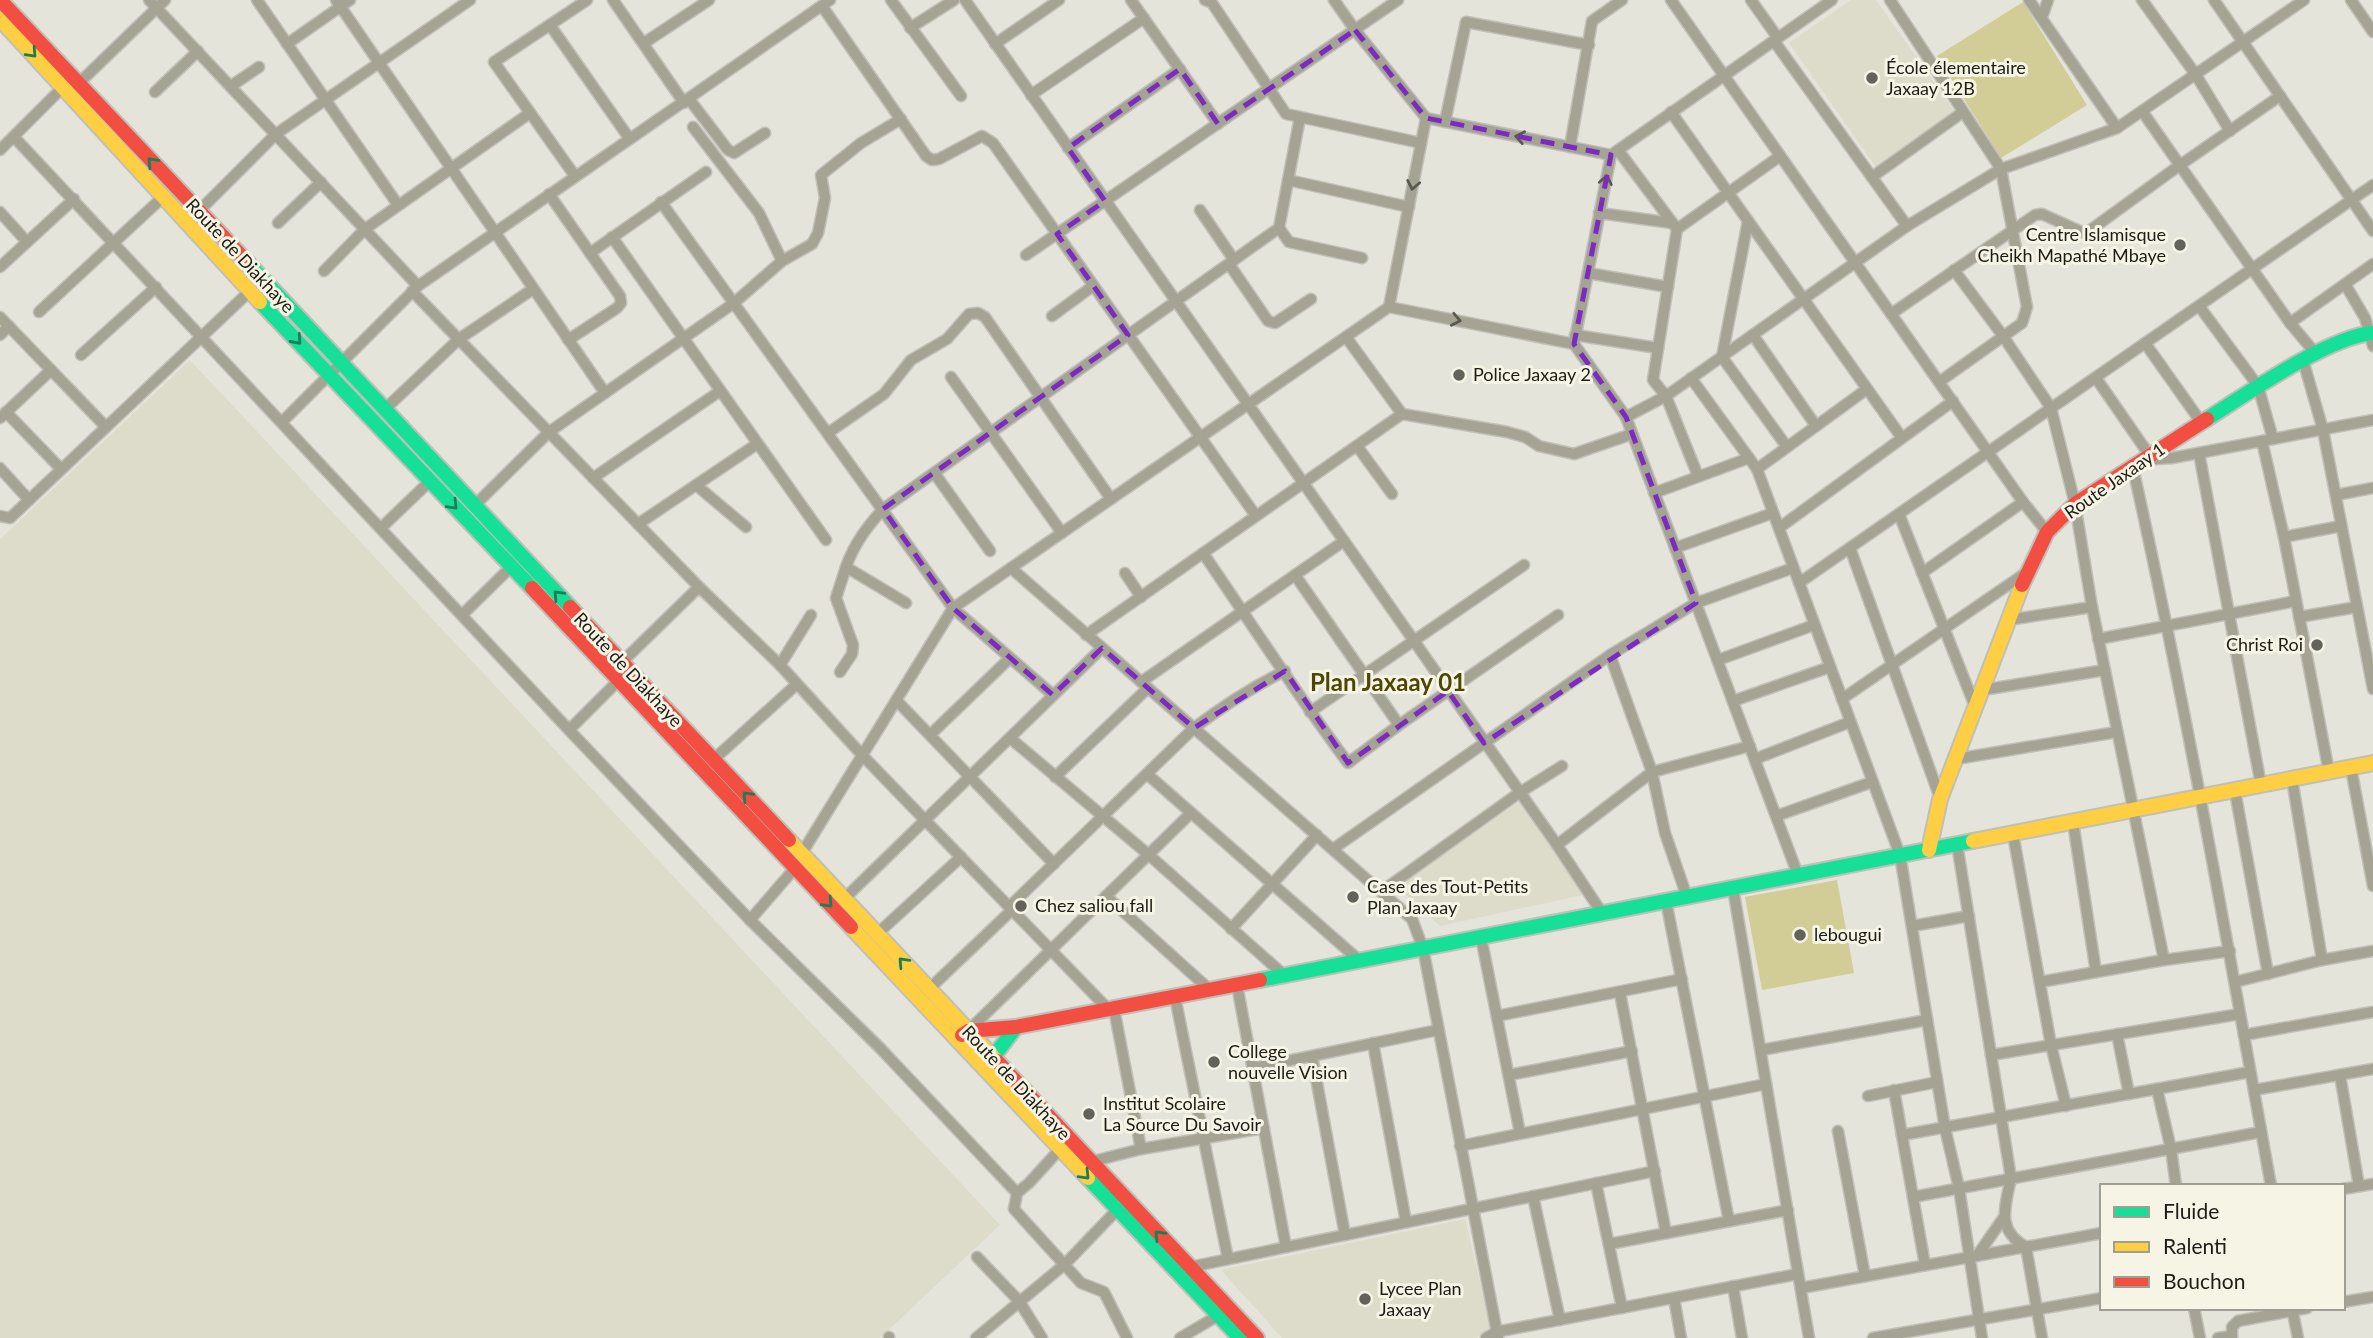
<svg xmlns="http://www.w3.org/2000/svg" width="2373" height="1338" font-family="Lato,sans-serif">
  <rect width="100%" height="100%" fill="#e5e4db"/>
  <g fill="#dddbca">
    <path d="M1851 0H1876L1955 112 1876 167 1789 43Z"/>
    <path d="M190 360 1000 1225 880 1338H0V539Z"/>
    <path d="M1519 802 1583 895 1440 926 1397 887Z"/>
    <path d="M1465 1219 1491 1328 1476 1338H1282L1221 1270Z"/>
  </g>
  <g fill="#d2cc96">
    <path d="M2023 2 2087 105 2001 158 1937 56Z"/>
    <path d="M1837 880 1854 973 1762 990 1745 897Z"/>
  </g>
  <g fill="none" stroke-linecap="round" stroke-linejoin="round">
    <g stroke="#c0bfb8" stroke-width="13">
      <g id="street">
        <path d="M149 0 418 286"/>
        <path d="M257 0 398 205"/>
        <path d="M336 0 605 393"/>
        <path d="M613 0 684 103"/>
        <path d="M891 0 961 96"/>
        <path d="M965 0 1557 845 1602 913"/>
        <path d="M1131 0 1218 124"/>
        <path d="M1205 0 1212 3 1286 114 1421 143"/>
        <path d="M1334 0 1355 30 1426 118 1611 155"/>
        <path d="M1671 0 2023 502 2047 532"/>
        <path d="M1751 0 1778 38"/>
        <path d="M1890 0 2001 169 2027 307 2022 323 1939 382"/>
        <path d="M2029 0 2117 128"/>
        <path d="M2142 0 2196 75 2230 131"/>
        <path d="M2214 0 2373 231"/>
        <path d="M2351 0 2373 32"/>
        <path d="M822 6 926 156 932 160 939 159 982 136 993 143 1256 516"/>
        <path d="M2042 17 2048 0"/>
        <path d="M550 25 629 138"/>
        <path d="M910 28 954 0"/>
        <path d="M1774 41 1907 226"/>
        <path d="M644 43 709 0"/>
        <path d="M287 44 350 0"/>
        <path d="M995 44 1059 0"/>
        <path d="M78 84 165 0"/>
        <path d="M231 86 259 67"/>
        <path d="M155 92 198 51"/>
        <path d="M1031 95 1144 18"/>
        <path d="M689 99 728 150 734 153 765 133"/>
        <path d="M2142 111 2290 323 2316 354"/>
        <path d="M1671 112 1902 438"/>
        <path d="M1445 122 1466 22 1589 45"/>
        <path d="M693 127 759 213 782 261"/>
        <path d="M14 137 569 730 750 920 880 1048 1017 1193"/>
        <path d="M1570 147 1592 21 1622 0"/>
        <path d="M1068 148 1180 69"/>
        <path d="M0 150 63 87"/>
        <path d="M1618 150 1677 229"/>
        <path d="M575 176 494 62 587 0"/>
        <path d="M1872 177 1963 112"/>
        <path d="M1288 180 1409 207"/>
        <path d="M549 194 620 296 621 303 617 308 568 340"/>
        <path d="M661 202 953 608 1053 695"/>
        <path d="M1200 210 1234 260"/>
        <path d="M0 212 27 242"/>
        <path d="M198 212 276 134 470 0"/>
        <path d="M1599 213 1672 223"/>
        <path d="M1748 221 1722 357 1787 447"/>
        <path d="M278 223 321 182"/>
        <path d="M1279 228 1289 242 1362 258"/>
        <path d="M612 237 826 540"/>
        <path d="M590 253 706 172"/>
        <path d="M1026 255 1398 0"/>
        <path d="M1229 264 1268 321 1275 323 1311 299"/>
        <path d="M0 267 74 199"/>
        <path d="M1954 270 2003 336 2051 408 2075 504 2092 607 2164 960"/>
        <path d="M324 271 365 229 530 113"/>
        <path d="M1588 273 1668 287"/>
        <path d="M2345 284 2365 318 2373 346"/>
        <path d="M412 291 699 587 780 665 862 755 1109 1010"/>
        <path d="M2199 306 2258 386 2273 439"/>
        <path d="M1389 307 1574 344 1626 417 1798 875"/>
        <path d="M39 312 164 196"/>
        <path d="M1891 314 2035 215 2042 214 2084 233 2089 231 2180 165 2280 96"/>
        <path d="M1052 316 1093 286"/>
        <path d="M0 317 106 427"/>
        <path d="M2290 323 2373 264"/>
        <path d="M0 335 9 326"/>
        <path d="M1575 335 1658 348"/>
        <path d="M1753 335 1816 426"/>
        <path d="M1346 337 1402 414 1507 432 1525 437 1539 446 1574 454 1632 434"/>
        <path d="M2145 343 2201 422"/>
        <path d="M1574 344 1611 155 1832 0"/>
        <path d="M81 355 156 287"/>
        <path d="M2303 360 2323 430 2373 689"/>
        <path d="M951 377 1062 533"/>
        <path d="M1691 378 1757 469 1900 855 1945 1128 1959 1188 1982 1338"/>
        <path d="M2096 378 2150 456 2156 459 2172 458 2373 420"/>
        <path d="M384 410 459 339 533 289"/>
        <path d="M6 412 61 469"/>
        <path d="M1626 417 1666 396 1907 226 2001 169 2117 128 2304 0"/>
        <path d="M0 418 51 370"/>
        <path d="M282 422 418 286 830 0"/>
        <path d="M828 433 884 394 911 360 947 339 969 314 978 313 985 317 1111 499"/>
        <path d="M2262 441 2284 537 2329 772"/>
        <path d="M1357 446 1392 494"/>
        <path d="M2199 453 2261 785"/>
        <path d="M0 468 29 500"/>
        <path d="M2133 468C2186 706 2228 946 2271 1186"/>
        <path d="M1757 469 1867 389"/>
        <path d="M935 474 990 551"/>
        <path d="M1698 476 1666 396 1653 380 1677 229 1780 156"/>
        <path d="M593 478 720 391"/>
        <path d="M696 485 746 527"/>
        <path d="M1654 493 1749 458"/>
        <path d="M2336 495 2373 488"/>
        <path d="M474 506 549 432 734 303 782 261 812 244 818 233 825 198 821 175 861 143 901 119"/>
        <path d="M1899 514 1976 709"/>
        <path d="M0 516 10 518 251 290"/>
        <path d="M638 524 757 444"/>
        <path d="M381 528 430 481"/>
        <path d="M1779 528 1953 401"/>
        <path d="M2284 537 2341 526"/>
        <path d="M1675 548 1773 513"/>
        <path d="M1850 548 1940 798"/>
        <path d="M1203 553C1251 623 1297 695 1348 763L1399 725 1558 615"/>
        <path d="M1011 568 1412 919 1423 948 1498 1338"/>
        <path d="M1125 573 1141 597"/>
        <path d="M1922 573 2023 502"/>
        <path d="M1295 575 1399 725"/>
        <path d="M1799 583 2373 185"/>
        <path d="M906 603 846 567C854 544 867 527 883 509L1279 228 1300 117"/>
        <path d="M462 615 512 566"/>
        <path d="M2299 617 2357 607"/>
        <path d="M2008 620 2092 607"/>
        <path d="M1086 635 1402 414"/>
        <path d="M2098 639 2296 601"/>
        <path d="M1610 655 1652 772 1665 833 1687 897"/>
        <path d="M1718 660 1814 625"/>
        <path d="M621 663 699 587"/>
        <path d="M780 665 811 615"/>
        <path d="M840 672 852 654 853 645 836 598 846 567"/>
        <path d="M1141 682 1344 541"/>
        <path d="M1982 690 2105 670"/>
        <path d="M1842 699 2027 572"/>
        <path d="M896 700 1054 864"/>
        <path d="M1733 701 1830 667"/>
        <path d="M1310 712 1524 565"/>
        <path d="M569 730 619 680"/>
        <path d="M930 735 1010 658"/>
        <path d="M1010 738 1149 855 1284 975"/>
        <path d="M1755 759 1850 722"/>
        <path d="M1956 759 2117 732"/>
        <path d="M713 760 797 684"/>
        <path d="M2351 768 2373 886"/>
        <path d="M1147 774 1360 961"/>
        <path d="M1055 777 1148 688"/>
        <path d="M2292 779 2322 960"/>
        <path d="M2235 791 2268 974"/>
        <path d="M1776 816 1872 782"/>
        <path d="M2073 822 2096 972"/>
        <path d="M2013 834 2051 1045 2066 1106"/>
        <path d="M1957 844 2011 1178C2005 1207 1996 1230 2026 1247L2042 1338"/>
        <path d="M1557 845 1652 772 1750 746"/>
        <path d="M1333 849 1610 655 1696 603 1793 568"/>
        <path d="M802 853 953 608 1389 307 1426 118"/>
        <path d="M1733 888 1809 1338"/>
        <path d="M1382 891 1519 793 1562 766"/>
        <path d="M1106 896 1210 990"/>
        <path d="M844 899 1102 648"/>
        <path d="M1666 901 1729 1221"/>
        <path d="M1009 907 1194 728C1223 706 1252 687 1285 671"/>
        <path d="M750 920 795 868"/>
        <path d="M1912 926 1969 916"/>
        <path d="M1231 929 1317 835"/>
        <path d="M877 934 961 857"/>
        <path d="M1481 937 1520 1133"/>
        <path d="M2040 982 2164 960 2230 951"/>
        <path d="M2235 982 2322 960 2373 951"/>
        <path d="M1237 985 1286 1247"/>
        <path d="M929 989 1012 910"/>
        <path d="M1620 993 1666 1233"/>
        <path d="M1175 997 1228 1259"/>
        <path d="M1114 1009 1141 1149"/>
        <path d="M1497 1016 1682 979"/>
        <path d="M968 1031 1191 813"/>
        <path d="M2117 1034 2129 1094"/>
        <path d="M2244 1035 2373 1012"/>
        <path d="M1373 1043 1406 1222"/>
        <path d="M1761 1050 1927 1020"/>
        <path d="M1991 1055 2240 1014"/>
        <path d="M1312 1056 1345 1235"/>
        <path d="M1253 1068 1438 1030"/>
        <path d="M1509 1075 1632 1051"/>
        <path d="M2340 1075 2359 1186"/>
        <path d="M2157 1089 2171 1149 2176 1186"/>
        <path d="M1894 1090 1925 1265"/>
        <path d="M2254 1090 2373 1069"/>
        <path d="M1868 1096 1937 1082"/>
        <path d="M1838 1131 1865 1276"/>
        <path d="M1902 1135 2250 1072"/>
        <path d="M1460 1146 1766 1084"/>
        <path d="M1060 1149 1029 1183 1017 1193 1014 1209 1081 1283 1104 1292 1127 1338"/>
        <path d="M1090 1162 1141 1149 1264 1128"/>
        <path d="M1596 1183 1622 1308"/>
        <path d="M2343 1189 2373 1184"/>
        <path d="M1533 1196 1560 1320"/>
        <path d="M1913 1197 2261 1132"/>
        <path d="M1609 1244 1788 1210"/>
        <path d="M1977 1256 2004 1217"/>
        <path d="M977 1257 1019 1301 1042 1338"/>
        <path d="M1190 1267 1655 1171"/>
        <path d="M1733 1286 1742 1338"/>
        <path d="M1801 1288 2102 1233"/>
        <path d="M1674 1298 1681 1338"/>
        <path d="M2343 1302 2373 1297"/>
        <path d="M2194 1308 2200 1338"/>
        <path d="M2292 1308 2298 1338"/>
        <path d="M889 1337V1338"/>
        <path d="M976 1338 1065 1264 1117 1210"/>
        <path d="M1180 1338 1219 1315"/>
        <path d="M1486 1338 1496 1332 1798 1274"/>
        <path d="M1873 1338 2102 1298"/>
        <path d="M2218 1338 2232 1336"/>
        <path d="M2232 1338V1327L2238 1321 2307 1308"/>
      </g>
    </g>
    <g stroke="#c0bfb8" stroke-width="18">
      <g id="fast">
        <path d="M248 263 570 607"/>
        <path d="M260 302 532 588"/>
        <path d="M2207 419C2246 394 2330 336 2373 333"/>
        <path d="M1260 980 1973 841"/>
        <path d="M987 1065 1016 1027"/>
        <path d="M1088 1178 1240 1338"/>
      </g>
    </g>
    <g stroke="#c0bfb8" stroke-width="18">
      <g id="slow">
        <path d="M0 19 260 302"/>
        <path d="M789 840 997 1061"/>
        <path d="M1973 841 2373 763"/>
        <path d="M1929 850 1940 799 2022 585"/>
        <path d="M851 927 1088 1178"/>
      </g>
    </g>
    <g stroke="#c0bfb8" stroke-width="18">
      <g id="jam">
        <path d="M0 0 248 263"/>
        <path d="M2022 585 2047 532 2075 504 2207 419"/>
        <path d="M532 588 851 927"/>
        <path d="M570 607 789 840"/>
        <path d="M962 1035 968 1031 1016 1027 1260 980"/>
        <path d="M997 1061 1257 1338"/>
      </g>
    </g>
    <use href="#street" stroke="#a5a394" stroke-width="10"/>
    <use href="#fast" stroke="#16e098" stroke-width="14"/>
    <use href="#slow" stroke="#ffcf43" stroke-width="14"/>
    <use href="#jam" stroke="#f24e42" stroke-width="14"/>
  </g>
  <defs><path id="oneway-chevron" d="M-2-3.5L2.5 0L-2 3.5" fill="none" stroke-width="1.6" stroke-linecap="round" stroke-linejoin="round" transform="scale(1.75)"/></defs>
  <g stroke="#1a7e57">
    <use href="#oneway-chevron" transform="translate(32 53) rotate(47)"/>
    <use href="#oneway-chevron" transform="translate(152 162) rotate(-133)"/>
    <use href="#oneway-chevron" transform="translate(297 340) rotate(48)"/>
    <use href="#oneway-chevron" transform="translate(453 505) rotate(46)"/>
    <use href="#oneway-chevron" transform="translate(558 595) rotate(-133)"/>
    <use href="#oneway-chevron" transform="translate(747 796) rotate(-133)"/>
    <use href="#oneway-chevron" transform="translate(828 903) rotate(47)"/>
    <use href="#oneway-chevron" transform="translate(903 962) rotate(-133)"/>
    <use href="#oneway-chevron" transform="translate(1085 1175) rotate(47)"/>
    <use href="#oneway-chevron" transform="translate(1159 1235) rotate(-133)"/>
  </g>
  <g stroke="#5a594f">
    <use href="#oneway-chevron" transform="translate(1520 137) rotate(-169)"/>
    <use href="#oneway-chevron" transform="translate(1606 180) rotate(-79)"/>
    <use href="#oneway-chevron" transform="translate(1413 185) rotate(101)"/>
    <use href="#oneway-chevron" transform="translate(1456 320) rotate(11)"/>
  </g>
  <path fill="none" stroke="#7b2cbf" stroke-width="5" stroke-dasharray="14 9" stroke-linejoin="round" d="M1355 30 1426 118 1611 155 1574 344 1626 417 1696 603 1484 743 1448 691 1348 763 1285 671 1194 728 1102 648 1053 695 953 608 883 509 1128 335 1057 234 1105 201 1068 148 1180 69 1218 124Z"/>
  <g fill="#63625b" stroke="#f6f4e4" stroke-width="2.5">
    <circle cx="1872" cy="78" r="7"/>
    <circle cx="2180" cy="245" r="7"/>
    <circle cx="1459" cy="375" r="7"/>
    <circle cx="2317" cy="645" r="7"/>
    <circle cx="1353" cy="897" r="7"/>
    <circle cx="1021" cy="906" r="7"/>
    <circle cx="1800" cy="935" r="7"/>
    <circle cx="1214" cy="1062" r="7"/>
    <circle cx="1089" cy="1114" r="7"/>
    <circle cx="1365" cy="1299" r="7"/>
  </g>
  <g text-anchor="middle" stroke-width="6" stroke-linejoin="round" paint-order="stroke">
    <g font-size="18" fill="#1d1c16" stroke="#f6f4e4" text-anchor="start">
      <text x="1886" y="74">École élementaire<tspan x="1886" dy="21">Jaxaay 12B</tspan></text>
      <text x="2166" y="241" text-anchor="end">Centre Islamisque<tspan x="2166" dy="21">Cheikh Mapathé Mbaye</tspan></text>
      <text x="1473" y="381">Police Jaxaay 2</text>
      <text x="2303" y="651" text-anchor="end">Christ Roi</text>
      <text x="1367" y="893">Case des Tout-Petits<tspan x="1367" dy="21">Plan Jaxaay</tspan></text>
      <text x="1035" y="912">Chez saliou fall</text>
      <text x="1814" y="941">lebougui</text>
      <text x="1228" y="1058">College<tspan x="1228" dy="21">nouvelle Vision</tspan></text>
      <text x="1103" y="1110">Institut Scolaire<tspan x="1103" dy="21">La Source Du Savoir</tspan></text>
      <text x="1379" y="1295">Lycee Plan<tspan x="1379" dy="21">Jaxaay</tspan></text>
    </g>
    <g font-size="18" fill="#1d1c16" stroke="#f6f4e4">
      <text transform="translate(240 256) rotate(47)" y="6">Route de Diakhaye</text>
      <text transform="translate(2115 481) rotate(-35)" y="6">Route Jaxaay 1</text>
      <text transform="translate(628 670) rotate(47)" y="6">Route de Diakhaye</text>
      <text transform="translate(1016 1083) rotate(47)" y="6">Route de Diakhaye</text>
    </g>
    <g font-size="24" font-weight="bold" fill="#4e4604" stroke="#f6f4e4">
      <text x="1388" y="691">Plan Jaxaay 01</text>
    </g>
  </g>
  <rect x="2100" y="1184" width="245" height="126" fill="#f6f4e4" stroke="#9f9e92" stroke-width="2"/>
  <rect x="2114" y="1207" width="35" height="10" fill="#16e098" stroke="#9f9e92" stroke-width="2"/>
  <text x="2163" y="1219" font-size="21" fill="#1d1c16">Fluide</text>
  <rect x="2114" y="1242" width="35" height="10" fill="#ffcf43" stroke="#9f9e92" stroke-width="2"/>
  <text x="2163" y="1254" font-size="21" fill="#1d1c16">Ralenti</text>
  <rect x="2114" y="1277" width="35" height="10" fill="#f24e42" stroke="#9f9e92" stroke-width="2"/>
  <text x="2163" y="1289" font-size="21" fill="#1d1c16">Bouchon</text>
</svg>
